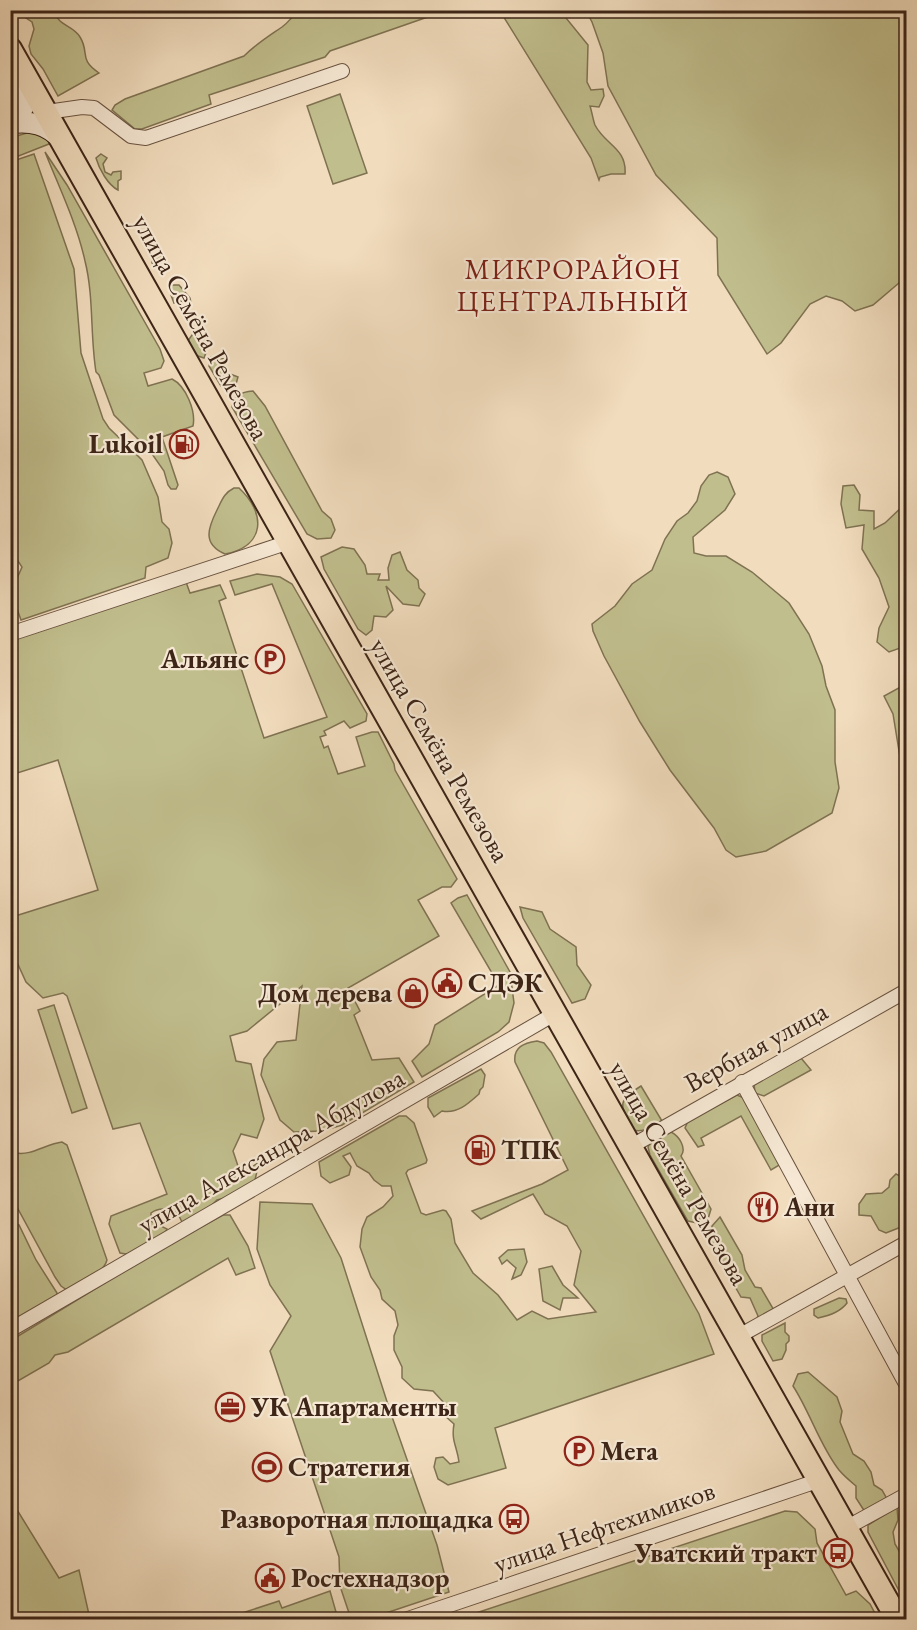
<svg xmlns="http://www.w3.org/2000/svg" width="917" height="1630" font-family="'EB Garamond',serif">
  <rect width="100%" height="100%" fill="#f1dcbd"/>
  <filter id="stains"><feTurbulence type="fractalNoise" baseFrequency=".00333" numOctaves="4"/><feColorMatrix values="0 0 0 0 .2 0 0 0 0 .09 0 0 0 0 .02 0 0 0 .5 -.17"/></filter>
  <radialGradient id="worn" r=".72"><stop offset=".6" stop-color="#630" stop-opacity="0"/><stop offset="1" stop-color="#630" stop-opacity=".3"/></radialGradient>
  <g fill="#c1be8d" stroke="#7f7252" stroke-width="1.5">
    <path d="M21 11H55C57 26 73 25 80 37 90 53 78 59 99 73L58 96 43 69 31 54 29 46 34 29 32 22 23 16Z"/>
    <path d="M304 11H445L330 51 325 57 209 95 211 104 142 129H135L112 110 115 105 125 99 244 56C256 44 269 36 282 27 293 19 289 16 304 11Z"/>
    <path d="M500 11H565L566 18 588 45 587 82 591 90 603 89 604 96 599 107 590 106C592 112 593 120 595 125 605 145 627 148 625 174H611L600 177 599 180 591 158Z"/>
    <path d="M586 11H906V277L873 305 855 311 842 301 826 296 810 304 781 343 767 354 718 275 717 238 656 175 608 86 603 53 592 22Z"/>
    <path d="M340 94 367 173 333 184 307 106Z"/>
    <path d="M30 132H38L54 142 11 159 10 138Z"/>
    <path d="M45 152 67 185 160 349 164 361 161 368 144 373 148 386 172 379C186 386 196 411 193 426L162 437 178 485 176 489H171L168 485 164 471 150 451 114 415 99 375 96 372C90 335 94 297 85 261 77 224 59 187 45 152Z"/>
    <path d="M34 154 74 269 81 353 103 419 109 428 142 460 158 497 162 522 169 529 172 543 168 558 146 567 145 578 21 620 11 592 22 567 10 549V162Z"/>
    <path d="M101 154 107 158 103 164 105 172 111 175 113 172 121 171V179L118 181V190C108 185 99 169 96 158Z"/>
    <path d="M160 253 169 266 158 268 152 263 153 254Z"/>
    <path d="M171 285H179L190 298 191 303 186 305 181 301 174 303 171 295Z"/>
    <path d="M192 335 201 337 209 344 204 358 195 355 187 342Z"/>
    <path d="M211 357 224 359 225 372 238 377 236 384 228 387 221 386 209 366Z"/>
    <path d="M253 391 265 406 322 511 331 519 335 530 331 538 317 539 307 534 232 407C234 395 241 392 253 391Z"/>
    <path d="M717 472 728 477 735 494 725 510 693 537 694 553 706 556H726L752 572 789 603 809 634 822 666 826 686 835 710V762L839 788 832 813 766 851 736 857 726 850 714 828 670 770 640 722 604 656 593 631 592 624 615 606 632 584 652 570 665 539 677 521 688 513 697 501 701 486 709 475Z"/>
    <path d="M854 485 860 495 859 510 874 511V529L885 523 906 503V646L889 652 877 642 879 628 889 607 879 578 862 549 864 525 846 528 841 504 843 486Z"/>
    <path d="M234 488H239C266 513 266 546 225 554 202 544 208 528 217 510 222 500 224 493 234 488Z"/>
    <path d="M342 547 354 549 365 565 367 574H380L378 580H389L388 568 392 555 400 552 407 570 418 580 419 588 425 594 419 606 403 604 386 586 393 610 386 617 374 616 372 630 366 635 358 629 324 569 321 557Z"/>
    <path d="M257 574 280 577 292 584 367 714 366 721 350 728 344 721 324 731 326 735 320 737 324 748 328 746 338 774 365 766 356 737 372 732H378L394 764 395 770 457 879 451 887H442L418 900 439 936 348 988 360 1011 354 1015 372 1060 399 1058 414 1082 342 1125 322 1131 294 1132 280 1120 261 1075 264 1059 277 1042 296 1040 302 986 247 1031 230 1036 236 1061 251 1064 264 1119 257 1138 241 1134 233 1151 241 1175 259 1162 255 1180 237 1195 217 1200 202 1215 182 1222 177 1212C167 1209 160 1207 151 1213V1221L167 1229 163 1236 132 1255 120 1253 109 1224 111 1216 167 1194 140 1123 113 1129 67 996 63 993 43 998 26 982 11 949 10 912 12 917 98 890 58 760 11 775V639L186 582 190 593 220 585 226 598 219 601 264 738 327 717 272 584 235 595 230 581Z"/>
    <path d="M906 684V794L893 714 884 696Z"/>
    <path d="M467 895 510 972 514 1003 509 1022 498 1032 422 1077 412 1061 429 1044 435 1025 499 985 451 903 458 898Z"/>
    <path d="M520 907 542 912 550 929 576 947 577 965 591 985 585 999 572 1003 523 918Z"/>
    <path d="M54 1005 87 1108 72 1113 38 1010Z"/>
    <path d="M537 1041 544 1043 551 1052 699 1314 714 1354 495 1428 506 1468 448 1485 438 1479 434 1467 436 1458 443 1457 450 1464 459 1462C457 1446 451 1441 454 1424L444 1415 446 1405 433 1391 414 1389 402 1378V1367L394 1350V1336L398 1325 395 1311 382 1299 380 1290 371 1277 360 1247 362 1229 367 1217 383 1207 393 1196 391 1186H382L374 1180 369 1173 357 1166 350 1153 343 1156 351 1167 349 1175 330 1183 321 1176 319 1162 399 1116H406L414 1123 427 1160 426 1163 408 1170 406 1173 421 1213 426 1215 443 1210 446 1211 451 1219 455 1243 473 1273 498 1295 517 1320 532 1311 548 1319 596 1312 574 1285 581 1251 567 1226 545 1214 533 1194 481 1219 472 1211 542 1184 568 1170 515 1062C513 1047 524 1043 537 1041Z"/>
    <path d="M801 1058 811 1070 764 1096 755 1093 754 1083Z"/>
    <path d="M481 1069 485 1075 483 1087 480 1090 479 1094C468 1104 457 1114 442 1111L434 1117 428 1107V1098Z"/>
    <path d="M641 1086 662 1121C652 1126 644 1133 633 1130 620 1105 616 1102 641 1086Z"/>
    <path d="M737 1095 744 1098 781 1164 771 1170 741 1116 701 1138 704 1145 698 1147 685 1128 688 1121Z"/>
    <path d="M671 1132C679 1136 687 1148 681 1156L711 1209 708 1219H700L697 1223 688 1221 650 1155 648 1147 650 1143Z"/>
    <path d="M10 1142 16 1153C31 1156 46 1144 62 1142L67 1145 107 1260C103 1275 79 1283 67 1290L61 1286 55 1277 11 1196Z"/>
    <path d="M896 1174 902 1177 906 1188V1222L901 1227 886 1233 879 1230 871 1216 859 1215V1204L866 1194 882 1193 889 1187 890 1180Z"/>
    <path d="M260 1202 312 1204 341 1258 390 1411 437 1545 449 1592 368 1619H359L350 1616 340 1586 339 1557 270 1351 291 1316 270 1285 257 1249Z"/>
    <path d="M223 1215H230L248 1246 255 1268 236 1275 228 1258 68 1352 55 1355 49 1363 11 1385 10 1341 162 1248Z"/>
    <path d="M720 1217 742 1255 745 1270 755 1287 761 1288 775 1312 755 1322 758 1316 750 1298 741 1297 711 1244 712 1226Z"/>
    <path d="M12 1223 19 1225 36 1260 57 1293 56 1298 16 1320 12 1319 11 1308 17 1303 11 1295Z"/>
    <path d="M524 1249 527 1262 521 1275 512 1279 516 1268 507 1260 502 1264 499 1258 508 1250Z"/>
    <path d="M552 1266 563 1285 578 1298H563L560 1310 543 1301 539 1269Z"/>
    <path d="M839 1298 846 1299 847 1303C841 1311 828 1316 818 1318L814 1315V1309Z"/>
    <path d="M785 1323V1332L789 1336V1341L786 1344V1350L782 1359 773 1361 762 1341V1335Z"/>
    <path d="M808 1372 837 1397 842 1411 840 1422 853 1454 864 1461 871 1472 874 1485 882 1490 887 1499 865 1512 856 1498V1486C850 1481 844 1476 839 1470 820 1446 810 1412 793 1386L798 1374Z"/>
    <path d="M11 1500 59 1578 79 1570 90 1619H11Z"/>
    <path d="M897 1507 898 1520 893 1532 895 1544 906 1563V1604L868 1532V1525Z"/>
    <path d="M785 1511 797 1512 815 1529 817 1543 846 1595 856 1591 870 1604 878 1619H475L473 1614Z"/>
    <path d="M330 1591 338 1619H227L230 1617 279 1601 282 1608Z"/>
  </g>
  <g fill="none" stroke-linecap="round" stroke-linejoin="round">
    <g stroke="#6a5340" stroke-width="16">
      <g id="street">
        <path d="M47 112 82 107 94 108 131 136 146 138 342 71"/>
        <path d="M10 634 289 542"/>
        <path d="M742 1082 906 1384"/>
        <path d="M630 1147 906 991"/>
        <path d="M10 1330 556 1013"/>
        <path d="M739 1336 906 1243"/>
        <path d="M846 1528 906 1495"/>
        <path d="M405 1620 820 1480"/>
      </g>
    </g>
    <g stroke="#3d2517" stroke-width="22">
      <g id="secondary">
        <path d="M12 123C26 108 29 98 24 78"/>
        <path d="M12 123C32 121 46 124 61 139"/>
      </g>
    </g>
    <g stroke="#3d2517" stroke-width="26">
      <path id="primary" d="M10 49 898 1620"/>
    </g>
    <use href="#street" stroke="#f6e8d4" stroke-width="14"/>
    <use href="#secondary" stroke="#f6e8d4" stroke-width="20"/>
    <use href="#primary" stroke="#f1dcbd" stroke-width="22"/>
  </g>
  <defs>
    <g id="fuel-ring" transform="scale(1.5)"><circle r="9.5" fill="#f6e8d4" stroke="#8f2418" stroke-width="1.5"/><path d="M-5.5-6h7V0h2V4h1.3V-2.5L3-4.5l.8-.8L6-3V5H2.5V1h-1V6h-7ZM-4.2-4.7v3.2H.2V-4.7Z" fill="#8f2418"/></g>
    <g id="parking-ring" transform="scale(1.5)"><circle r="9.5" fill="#f6e8d4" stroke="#8f2418" stroke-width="1.5"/><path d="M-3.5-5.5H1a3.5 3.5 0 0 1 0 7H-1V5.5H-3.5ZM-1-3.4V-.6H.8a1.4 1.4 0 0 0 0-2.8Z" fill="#8f2418"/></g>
    <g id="civic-ring" transform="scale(1.5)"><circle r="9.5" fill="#f6e8d4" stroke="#8f2418" stroke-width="1.5"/><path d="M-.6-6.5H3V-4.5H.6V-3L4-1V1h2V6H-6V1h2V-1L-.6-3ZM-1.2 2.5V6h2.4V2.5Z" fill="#8f2418"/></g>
    <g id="shop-ring" transform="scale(1.5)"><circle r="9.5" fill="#f6e8d4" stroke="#8f2418" stroke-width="1.5"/><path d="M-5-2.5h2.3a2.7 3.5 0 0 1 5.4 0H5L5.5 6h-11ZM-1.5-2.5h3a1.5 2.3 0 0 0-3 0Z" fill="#8f2418"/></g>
    <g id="restaurant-ring" transform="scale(1.5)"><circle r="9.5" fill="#f6e8d4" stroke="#8f2418" stroke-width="1.5"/><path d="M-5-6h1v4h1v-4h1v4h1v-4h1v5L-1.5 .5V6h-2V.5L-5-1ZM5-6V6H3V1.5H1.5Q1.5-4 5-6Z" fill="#8f2418"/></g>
    <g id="office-ring" transform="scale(1.5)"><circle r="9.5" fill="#f6e8d4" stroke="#8f2418" stroke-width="1.5"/><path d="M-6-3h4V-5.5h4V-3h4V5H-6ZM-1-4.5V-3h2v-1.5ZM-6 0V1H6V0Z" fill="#8f2418"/></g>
    <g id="stadium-ring" transform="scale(1.5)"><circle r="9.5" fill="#f6e8d4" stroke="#8f2418" stroke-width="1.5"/><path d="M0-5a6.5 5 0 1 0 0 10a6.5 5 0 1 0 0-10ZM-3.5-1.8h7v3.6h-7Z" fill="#8f2418"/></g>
    <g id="bus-ring" transform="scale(1.5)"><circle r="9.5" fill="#f6e8d4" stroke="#8f2418" stroke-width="1.5"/><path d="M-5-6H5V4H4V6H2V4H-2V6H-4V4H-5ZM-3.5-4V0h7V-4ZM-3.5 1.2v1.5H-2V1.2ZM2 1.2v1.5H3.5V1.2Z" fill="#8f2418"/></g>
  </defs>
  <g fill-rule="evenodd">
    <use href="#fuel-ring" x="184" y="444"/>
    <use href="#parking-ring" x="270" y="659"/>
    <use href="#civic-ring" x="447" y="983"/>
    <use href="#shop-ring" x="413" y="993"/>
    <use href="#fuel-ring" x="480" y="1150"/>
    <use href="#restaurant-ring" x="763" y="1207"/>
    <use href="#office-ring" x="230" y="1407"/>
    <use href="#parking-ring" x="579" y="1451"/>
    <use href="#stadium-ring" x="267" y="1467"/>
    <use href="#bus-ring" x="514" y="1519"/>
    <use href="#bus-ring" x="838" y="1553"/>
    <use href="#civic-ring" x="270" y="1578"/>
  </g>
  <g text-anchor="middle" stroke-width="4.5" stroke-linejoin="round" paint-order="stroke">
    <g font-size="27" fill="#3d2517" stroke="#f6e8d4">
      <text transform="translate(201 327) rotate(61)" y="9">улица Семёна Ремезова</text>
      <text transform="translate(440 750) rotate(60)" y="9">улица Семёна Ремезова</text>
      <text transform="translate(756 1047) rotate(-29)" y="9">Вербная улица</text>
      <text transform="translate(271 1151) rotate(-30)" y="9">улица Александра Абдулова</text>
      <text transform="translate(679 1173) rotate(60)" y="9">улица Семёна Ремезова</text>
      <text transform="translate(604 1527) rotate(-19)" y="9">улица Нефтехимиков</text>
    </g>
    <g font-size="27" font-weight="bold" fill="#3d2517" stroke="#f6e8d4" text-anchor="start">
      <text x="163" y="453" text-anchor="end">Lukoil</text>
      <text x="249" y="668" text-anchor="end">Альянс</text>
      <text x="468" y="992">СДЭК</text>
      <text x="392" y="1002" text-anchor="end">Дом дерева</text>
      <text x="501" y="1159">ТПК</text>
      <text x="784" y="1216">Ани</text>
      <text x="251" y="1416">УК Апартаменты</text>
      <text x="600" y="1460">Мега</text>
      <text x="288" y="1476">Стратегия</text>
      <text x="493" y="1528" text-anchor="end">Разворотная площадка</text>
      <text x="817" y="1562" text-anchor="end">Уватский тракт</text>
      <text x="291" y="1587">Ростехнадзор</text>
    </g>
    <g font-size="28" letter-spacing="1.5" fill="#7a1f14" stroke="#f6e8d4">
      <text x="573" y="279">МИКРОРАЙОН<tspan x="573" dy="32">ЦЕНТРАЛЬНЫЙ</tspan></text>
    </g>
  </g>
  <rect width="917" height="1630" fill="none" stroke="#f1dcbd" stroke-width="36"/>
  <rect x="12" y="12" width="893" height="1606" fill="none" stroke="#3d2517" stroke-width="3"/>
  <rect x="18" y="18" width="881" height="1594" fill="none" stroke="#3d2517" stroke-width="1.5"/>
  <rect width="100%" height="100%" filter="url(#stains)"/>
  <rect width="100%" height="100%" fill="url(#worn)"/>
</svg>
